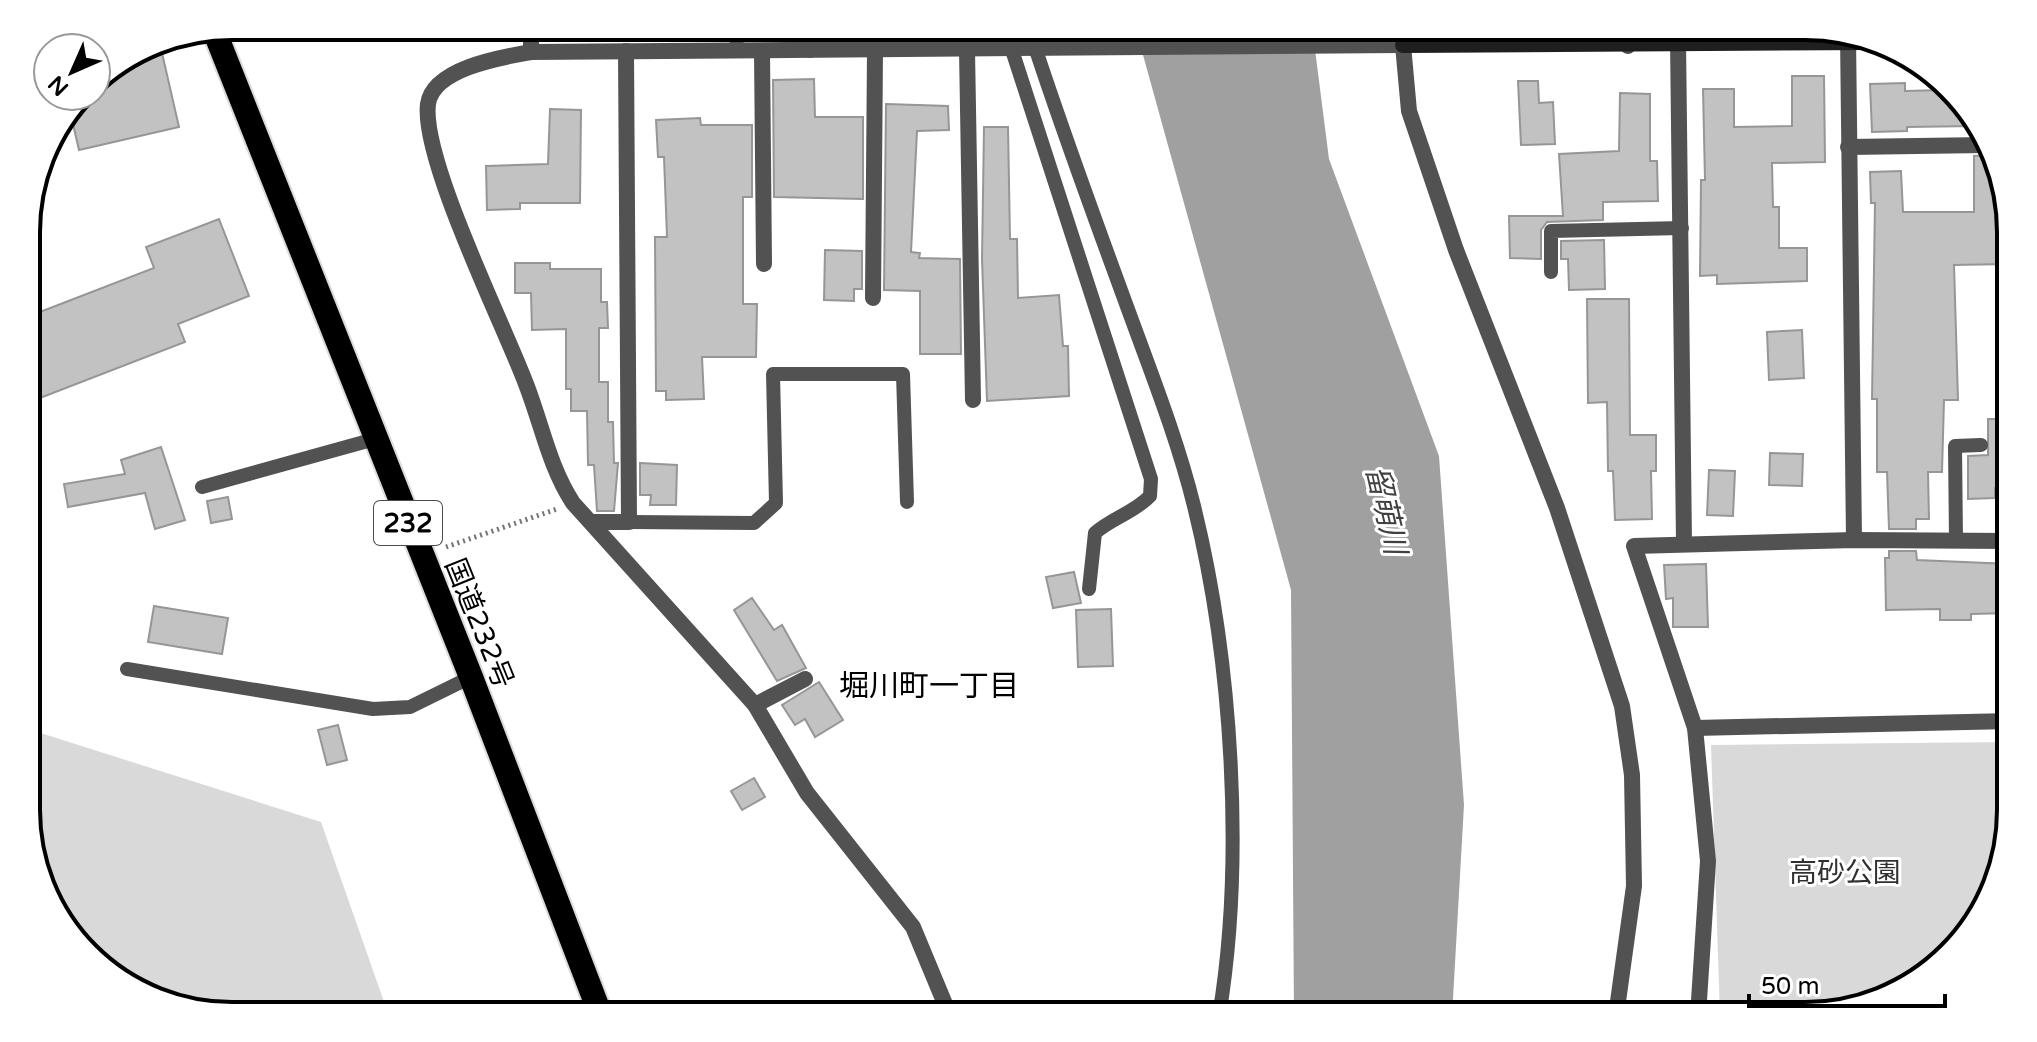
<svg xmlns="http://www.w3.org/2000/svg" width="2037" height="1042" font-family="'Varela Round','Noto Sans JP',sans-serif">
  <rect width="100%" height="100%" fill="#fff"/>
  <g fill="#d9d9d9">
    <path d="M28 729 321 822 389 1016H232L141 994 61 925 28 837Z"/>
    <path d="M2011 742V810L1990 901 1919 981 1818 1016H1720L1711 745Z"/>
  </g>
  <path fill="#a0a0a0" d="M1135 26H1312L1329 159 1439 456 1464 805 1452 1016H1294L1291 590Z"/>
  <g fill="#c2c2c2" stroke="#969696" stroke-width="2">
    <path d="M162 53 179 127 79 150 70 111 82 96H96V78L120 63Z"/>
    <path d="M1792 76H1824L1825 162 1772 163 1773 207H1779V248H1807V281L1717 284V275L1700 276 1701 180H1705L1703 89H1734V127L1792 126Z"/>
    <path d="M814 79 815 117H863V199L774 197 773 80Z"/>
    <path d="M1518 81H1538L1539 103 1553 102 1555 144 1521 145Z"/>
    <path d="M1905 83V91L1944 90 1976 117 1982 134H1974V126L1907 127V131L1872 132 1870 84Z"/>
    <path d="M1620 93 1650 94V161H1657L1658 201 1603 202V220L1547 222 1541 230V259L1510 258 1509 216H1563L1559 154 1619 151Z"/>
    <path d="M886 104 948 106 949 130 917 131 911 252 920 253 919 258 960 259 961 354H920V291L884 290Z"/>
    <path d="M550 109 581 110 580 203H520V209L487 210 486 166 548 164Z"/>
    <path d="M700 118 701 125H752V197H743V304H757L756 357H702L704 399 666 400V391H656L655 237H667L664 157H658L656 120Z"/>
    <path d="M984 127H1008L1010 239H1017L1018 298 1059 295 1063 346H1068L1069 396 987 401 982 259Z"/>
    <path d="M1990 155 2004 191 2008 264 1954 265 1958 400H1944L1942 472H1928L1929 519H1916V529H1889L1887 472H1877V399H1872L1875 203H1871L1870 172 1901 171 1903 212H1974V156Z"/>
    <path d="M219 219 249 296 178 324 185 342 27 403V317L154 268 146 247Z"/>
    <path d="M1604 240 1605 289 1569 290 1568 259H1561V241Z"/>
    <path d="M825 250 862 251V289H854V301L824 300Z"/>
    <path d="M515 263H550V269H601V302H607L608 328H599V382H608V422H613L614 463H618L614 511H597L594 465H588L587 411H571V389H566V329L532 330 531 293H515Z"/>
    <path d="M1587 299H1629L1630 435H1656V471H1651L1652 519 1615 520 1613 471H1608L1607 402 1588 403Z"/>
    <path d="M1802 330 1804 378 1769 380 1767 332Z"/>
    <path d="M1988 419H2010V488H1995V498L1968 499V456L1988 455Z"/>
    <path d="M161 447 185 520 155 529 145 493 68 507 64 484 125 474 121 460Z"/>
    <path d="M1770 453 1803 454 1802 486 1769 485Z"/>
    <path d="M640 463 677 465 676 505H650L651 495H640Z"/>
    <path d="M1709 470 1735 471 1733 516 1707 515Z"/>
    <path d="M228 497 232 519 211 523 207 501Z"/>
    <path d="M1889 551H1916L1917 560 2010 564V613L1971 614V620H1940V609L1886 610 1885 558H1889Z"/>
    <path d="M1706 564 1708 627H1673V598L1666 599 1664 565Z"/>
    <path d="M1074 572 1081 603 1053 608 1046 577Z"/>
    <path d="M752 598 774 630 782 625 806 668 777 681 734 610Z"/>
    <path d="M154 606 228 618 222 654 148 642Z"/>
    <path d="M1111 609 1113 666 1078 667 1076 610Z"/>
    <path d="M819 682 843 720 815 737 805 719 795 725 782 705Z"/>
    <path d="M338 725 347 760 327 765 318 730Z"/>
    <path d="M754 778 765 797 742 810 731 791Z"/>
  </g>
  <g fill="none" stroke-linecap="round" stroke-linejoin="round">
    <g stroke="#dbdbdb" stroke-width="28">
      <path id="highway" d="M214 30 471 677 601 1016"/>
    </g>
    <path stroke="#747474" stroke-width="5" stroke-dasharray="2 4" stroke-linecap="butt" d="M446 547 557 509"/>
    <g stroke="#525252" stroke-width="14">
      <path d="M736 26 737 51"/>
      <path d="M810 26V51"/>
      <path d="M1502 26V45"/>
      <path d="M1012 50 1151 479 1150 496C1135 512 1112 518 1095 533L1089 589"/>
      <path d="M1036 50C1065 138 1097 225 1129 312 1152 375 1178 441 1194 506 1232 660 1245 860 1219 1016"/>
      <path d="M1551 272V231L1682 228"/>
      <path d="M202 487 375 439"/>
      <path d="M629 522 754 523 776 503 773 374H903L907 502"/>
      <path d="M1956 540 1955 446 1981 445"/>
      <path d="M127 669 373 709 410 707 471 677"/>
    </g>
    <g stroke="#525252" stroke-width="16">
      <path d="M531 26V52"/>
      <path d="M1011 26 1012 50"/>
      <path d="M1035 26 1036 50"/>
      <path d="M1396 26 1403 45 1409 111 1456 250 1557 508 1622 706 1632 775 1634 886 1616 1016"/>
      <path d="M1627 26 1628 46"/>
      <path d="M1848 36 1854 540"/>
      <path d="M1678 41 1684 543"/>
      <path d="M967 50 973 400"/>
      <path d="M762 51 764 264"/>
      <path d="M1848 147 1986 145"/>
      <path d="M873 298 875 51"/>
      <path d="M593 522H629L626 51"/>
      <path d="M755 705 805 679"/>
      <path d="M1695 728 2011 721"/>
      <path d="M950 1016 913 927 807 793 755 705 573 503C549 466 542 425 526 384 504 325 421 159 428 104 433 68 503 57 531 52L1403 45"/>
      <path d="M1698 1016 1708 861 1695 728 1634 546 1854 540 2010 541"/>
    </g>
    <path stroke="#1f1f1f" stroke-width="16" d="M1403 45 1874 42"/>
    <use href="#highway" stroke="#000" stroke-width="24"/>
  </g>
  <g text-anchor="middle" stroke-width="6" stroke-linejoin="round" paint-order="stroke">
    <rect fill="#fff" stroke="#4c4c4c" stroke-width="2" x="374" y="501" width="68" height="44" rx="6"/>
    <g font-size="26" font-weight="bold" fill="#000">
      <text x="408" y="532">232</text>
    </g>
    <g font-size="28" fill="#000" stroke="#fff">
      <text transform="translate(480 623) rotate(68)" y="10">国道232号</text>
    </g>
    <g font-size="28" fill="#303030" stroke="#fff">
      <text x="1845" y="882">高砂公園</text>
    </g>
    <g font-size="30" font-style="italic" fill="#414141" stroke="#fff">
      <text transform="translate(1386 510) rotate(77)" y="10">留萌川</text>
    </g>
    <g font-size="30" fill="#000" stroke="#fff">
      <text x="929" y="696">堀川町一丁目</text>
    </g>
  </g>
  <path d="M0 0H2037V1042H0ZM232 40H1805A192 192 0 0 1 1997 232V810A192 192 0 0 1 1805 1002H232A192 192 0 0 1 40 810V232A192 192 0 0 1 232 40Z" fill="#fff" fill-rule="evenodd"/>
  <path fill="none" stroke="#000" stroke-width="4" d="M232 40H1805A192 192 0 0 1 1997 232V810A192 192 0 0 1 1805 1002H232A192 192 0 0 1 40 810V232A192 192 0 0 1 232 40Z"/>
  <g transform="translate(72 72) rotate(225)"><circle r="38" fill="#ffffff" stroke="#999999" stroke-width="2"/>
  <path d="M0-6L14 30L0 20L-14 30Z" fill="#000000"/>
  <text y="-12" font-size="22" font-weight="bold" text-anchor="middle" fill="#000000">N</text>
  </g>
  <path d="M1749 994v12h196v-12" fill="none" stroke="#000000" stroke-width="4"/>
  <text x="1761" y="994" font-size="24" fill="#000000" stroke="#ffffff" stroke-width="6" paint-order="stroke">50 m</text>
</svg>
